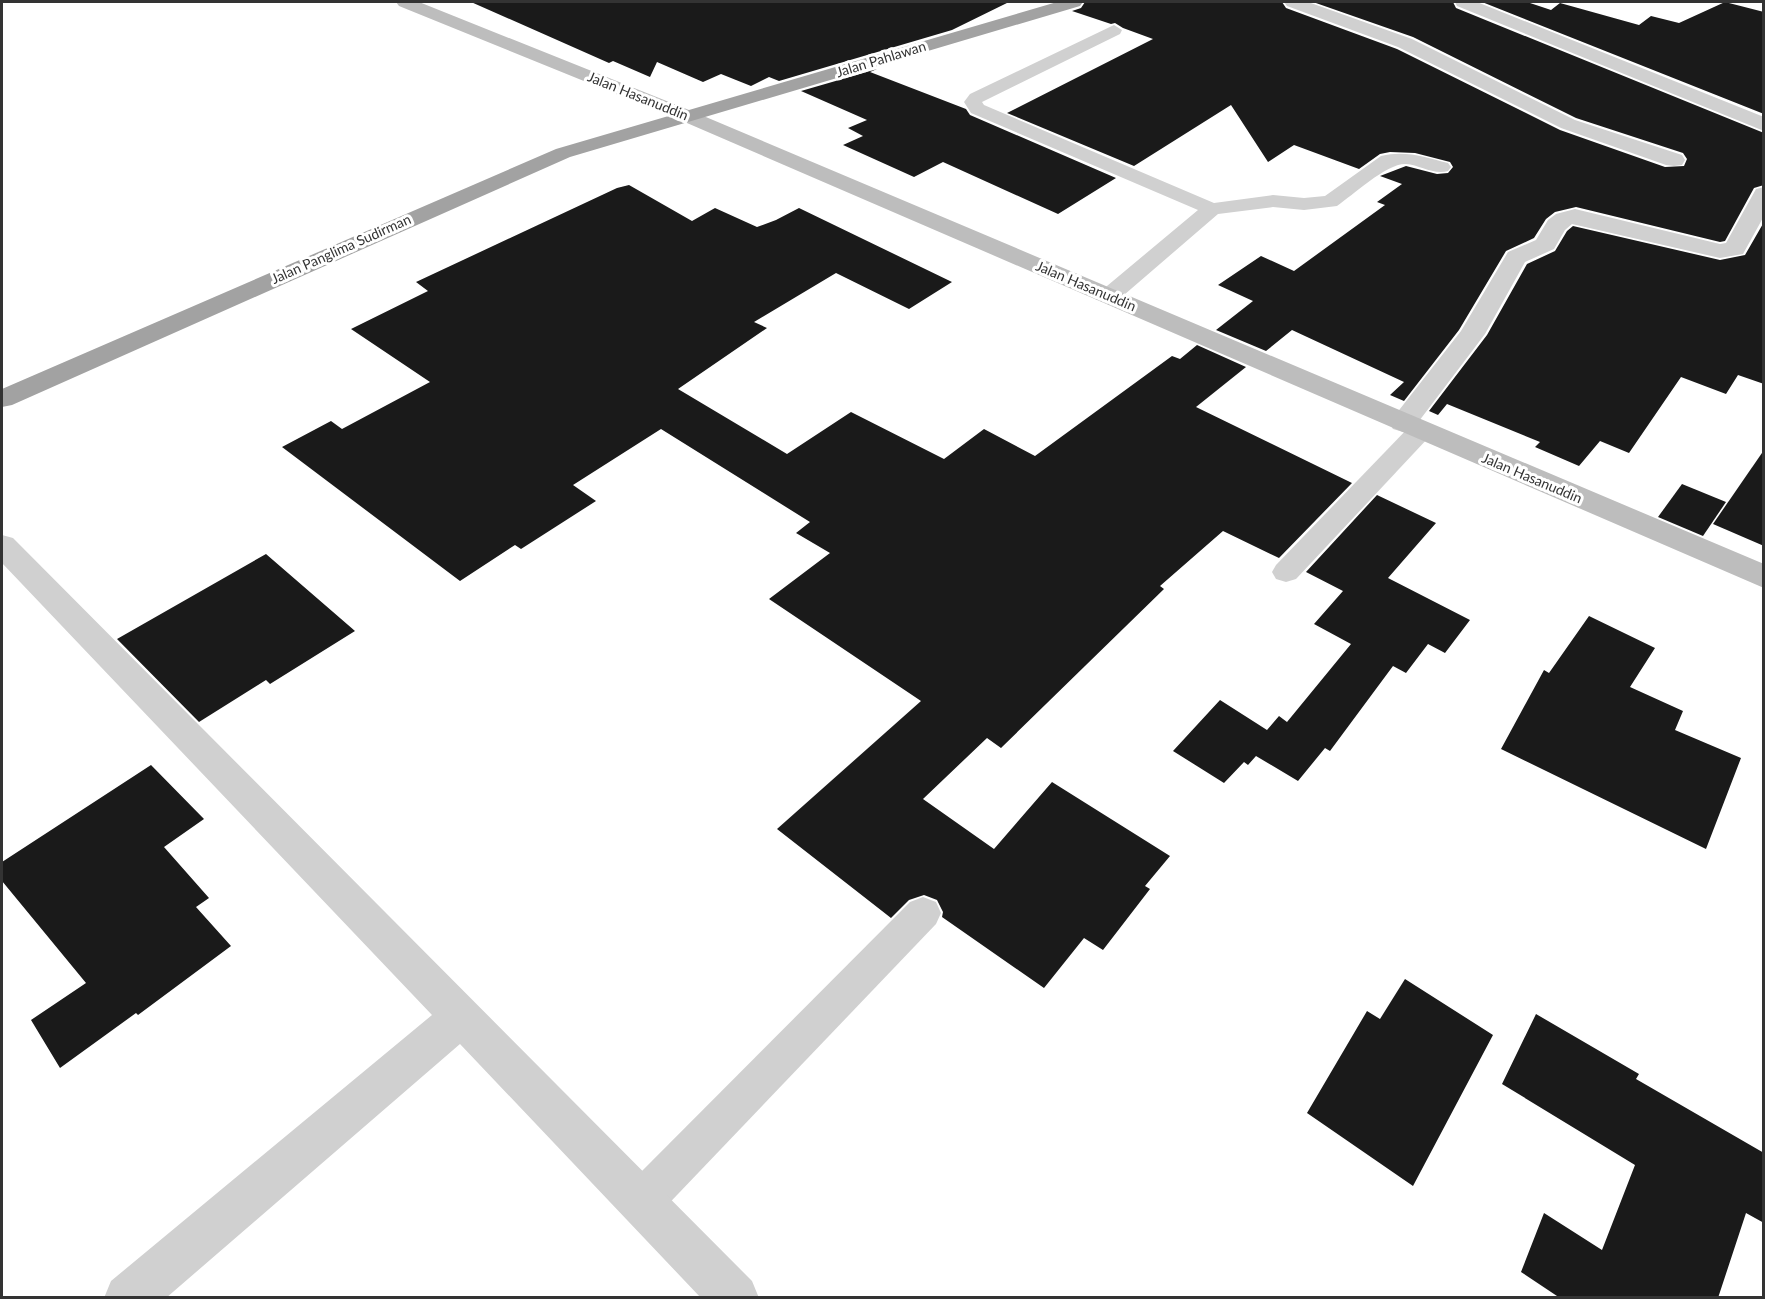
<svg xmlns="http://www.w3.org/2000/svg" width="1765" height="1299" font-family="Lato,sans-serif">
  <rect width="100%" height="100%" fill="#fff"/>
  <g fill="#1a1a1a">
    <path d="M471 2H1009L952 30 779 81 769 77 751 86 721 74 703 82 657 62 650 77 613 61 609 63Z"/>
    <path d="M1085 2H1282L1286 8 1397 49 1560 130 1665 167 1684 166 1687 159 1683 153 1576 118 1413 37 1313 2H1453L1456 8 1764 133V185L1754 188 1725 241 1720 242 1576 207 1555 212 1546 219 1534 238 1506 251 1459 330 1404 401 1390 395 1404 382 1292 330 1266 351 1216 330 1253 301 1218 285 1261 256 1294 271 1385 205 1377 202 1402 184 1380 176 1406 166 1437 174 1448 173 1453 167 1450 162 1415 153 1390 152 1380 154 1359 169 1294 145 1268 162 1231 105 1134 166 1007 113 1153 39 1123 28 1115 23 1111 24 1072 11 1081 8Z"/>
    <path d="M1482 2H1527L1551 10 1560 3 1639 25 1651 16 1679 23 1725 2 1764 12V114Z"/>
    <path d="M877 69 870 72 966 109 970 115 1116 178 1058 214 943 162 914 177 843 145 863 136 848 128 867 120 801 91Z"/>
    <path d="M629 185 692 221 715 208 757 227 776 220 799 208 952 282 909 309 836 273 754 322 767 328 678 389 787 454 851 412 944 459 984 429 1035 456 1172 356 1180 359 1197 345 1246 367 1196 407 1352 483 1279 558 1223 531 1160 586 1164 589 1001 748 987 738 923 799 994 849 1052 782 1170 856 1145 886 1150 889 1103 950 1084 938 1044 988 942 917 943 912 937 900 924 895 909 900 891 918 777 829 921 701 769 599 830 553 796 533 810 522 661 429 573 485 596 501 521 549 515 545 460 581 282 447 331 421 342 429 430 382 351 329 428 291 416 282 617 188Z"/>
    <path d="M1764 222V384L1738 375 1726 394 1681 377 1629 453 1600 441 1579 466 1535 447 1540 442 1447 404 1438 415 1429 411 1487 335 1527 264 1555 251 1567 231 1573 226 1720 260 1745 255Z"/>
    <path d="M1764 450V546L1713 524Z"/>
    <path d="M1682 484 1726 502 1703 536 1658 517Z"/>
    <path d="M1377 495 1436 523 1388 578 1470 620 1445 653 1428 644 1406 673 1393 666 1330 751 1325 748 1298 781 1256 756 1248 765 1244 762 1224 783 1173 751 1220 700 1267 730 1279 716 1287 722 1351 644 1314 624 1343 591 1306 572Z"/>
    <path d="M266 554 355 631 270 684 266 680 199 722 117 639Z"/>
    <path d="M1589 616 1655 648 1630 687 1683 711 1675 730 1741 758 1706 849 1501 749 1544 670 1549 673Z"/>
    <path d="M151 765 204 819 164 847 209 898 196 907 231 946 138 1015 136 1013 60 1068 31 1020 86 983 2 881V862Z"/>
    <path d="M1405 979 1493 1035 1413 1186 1307 1113 1367 1011 1380 1019Z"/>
    <path d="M1536 1014 1639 1074 1636 1079 1764 1153V1223L1746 1213 1718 1298H1560L1521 1272 1544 1213 1602 1250 1635 1165 1502 1084Z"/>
  </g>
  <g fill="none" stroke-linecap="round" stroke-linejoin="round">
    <g fill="#d0d0d0" fill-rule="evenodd">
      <path d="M1114 25 1122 30 1120 34 982 102 984 105 1214 203 1273 195 1304 198 1325 196 1381 156C1405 150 1425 157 1448 163L1451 167 1448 171C1433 175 1420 165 1406 164 1387 163 1353 195 1337 206L1304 210 1273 207 1218 214 1117 301 1109 303 1101 301 1098 296 1101 291 1198 210 971 113 964 102 970 94Z"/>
      <path d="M1420 423 1429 425 1433 431 1429 437 1296 579 1286 582 1276 579 1272 572 1276 565 1411 425Z"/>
      <path d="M923 897 936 902 941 913 936 924 656 1217 641 1223 626 1217 620 1202 626 1187 910 902Z"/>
    </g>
    <g fill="#d0d0d0" fill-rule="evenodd">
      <path d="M1284 2H1308L1412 39 1575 120 1682 155 1685 160 1682 165 1674 166 1666 165 1561 128 1398 47 1287 6Z"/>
      <path d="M1455 2H1477L1764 117V131L1457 6Z"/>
      <path d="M1764 187V216L1743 254 1720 258 1572 224 1565 230 1554 249 1525 262 1485 334 1413 429 1403 432 1393 429 1389 423 1461 331 1508 252 1536 240 1548 220 1556 214 1575 209 1720 244 1726 243 1756 189Z"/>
      <path d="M2 535 13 538 752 1281 759 1298H701L460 1044 166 1298H104L111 1281 432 1015 2 563Z"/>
    </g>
    <path fill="#bdbdbd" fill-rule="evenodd" d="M396 2H419L694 112 1764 564V588L680 120 399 6Z"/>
    <path fill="#a2a2a2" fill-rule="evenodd" d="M1057 2H1083L1080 6 570 157 12 405 2 407V389L556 149Z"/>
  </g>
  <g text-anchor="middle" stroke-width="6" stroke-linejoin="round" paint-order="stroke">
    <g font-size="14" fill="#333" stroke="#fff">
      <text transform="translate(881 59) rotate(-17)" y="5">Jalan Pahlawan</text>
      <text transform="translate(638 96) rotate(22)" y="5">Jalan Hasanuddin</text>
      <text transform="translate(341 249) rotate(-24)" y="5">Jalan Panglima Sudirman</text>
      <text transform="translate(1086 286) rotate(23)" y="5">Jalan Hasanuddin</text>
      <text transform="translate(1532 478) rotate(23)" y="5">Jalan Hasanuddin</text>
    </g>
  </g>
  <rect width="1765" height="1299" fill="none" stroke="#333333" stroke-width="6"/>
</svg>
